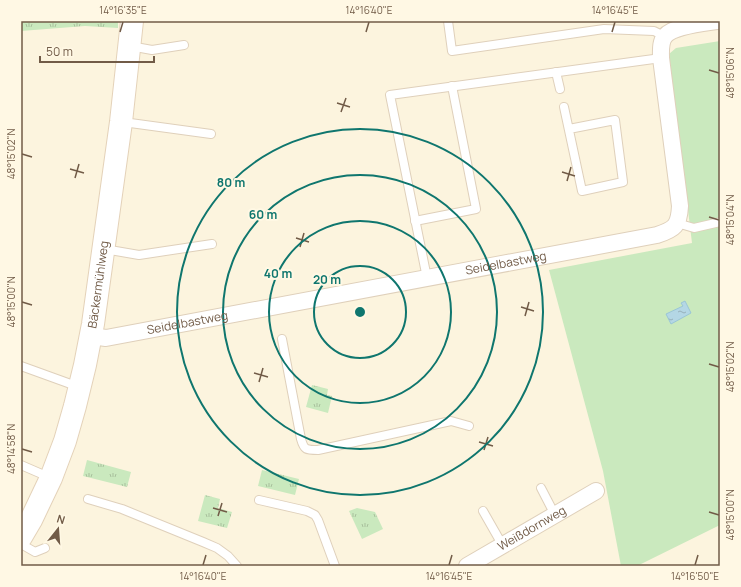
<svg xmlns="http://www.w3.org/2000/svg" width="741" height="587" font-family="Manrope,sans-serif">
  <defs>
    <pattern id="grass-tufts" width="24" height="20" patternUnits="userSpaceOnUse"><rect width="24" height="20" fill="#cae9be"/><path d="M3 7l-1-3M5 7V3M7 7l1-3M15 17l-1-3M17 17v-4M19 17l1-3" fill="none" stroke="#a8c09c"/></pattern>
    <pattern id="water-ripples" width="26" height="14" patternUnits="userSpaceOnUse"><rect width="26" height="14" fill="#b4d7e5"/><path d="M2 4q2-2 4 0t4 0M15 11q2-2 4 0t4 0" fill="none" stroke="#97b1bb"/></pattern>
  </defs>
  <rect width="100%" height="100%" fill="#fcf4de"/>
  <g fill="url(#grass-tufts)">
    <path d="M21 21H118V28L85 26 21 31Z"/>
    <path d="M312 385 328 389 327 395 332 396 328 413 306 407Z"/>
    <path d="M87 460 131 472 127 487 83 476Z"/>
    <path d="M262 470 299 479 295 495 258 486Z"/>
    <path d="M205 495 220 499 218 508 232 512 227 528 198 521Z"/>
    <path d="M357 508 375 512 383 529 362 539 349 511Z"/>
  </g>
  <path fill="#cae9be" d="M720 41V525L637 566H621L603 471 549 270 692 243 669 54 676 48Z"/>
  <path fill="url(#water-ripples)" stroke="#9ac6d6" d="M685 301 691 313 671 324 666 314 683 306 681 303Z"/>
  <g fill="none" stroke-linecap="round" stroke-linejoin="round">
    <g stroke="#dfd0bb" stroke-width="10">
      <g id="lane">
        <path d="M448 21 452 51 604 29 654 31 664 36"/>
        <path d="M130 46 152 50 184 45"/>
        <path d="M556 72 560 89"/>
        <path d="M564 107 582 191 623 182 615 120 569 129"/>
        <path d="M123 122 211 134"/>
        <path d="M415 221 476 209 452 86"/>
        <path d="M677 223 694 228 720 222"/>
        <path d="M104 249 139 255 212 244"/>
        <path d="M427 278 390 95 661 58"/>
        <path d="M282 339 301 439C304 450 306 450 318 450L451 421 469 426"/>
        <path d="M21 366 79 387"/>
        <path d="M21 465 51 478"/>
        <path d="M541 488 555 515"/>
        <path d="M88 499 122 509 203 542 217 548 228 556 237 566"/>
        <path d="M259 500 307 511 315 515 318 520 335 566"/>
        <path d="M483 511 503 546"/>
        <path d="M21 544 35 552 45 548"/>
      </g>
    </g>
    <g stroke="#dfd0bb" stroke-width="18">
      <g id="street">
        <path id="s1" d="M91 336 106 338 657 235C675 229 679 226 680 206L661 58C661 51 660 42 665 36 673 26 704 23 717 21"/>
        <path id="s2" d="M467 566 596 491"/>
      </g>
    </g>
    <g stroke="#e4d2b9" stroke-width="24">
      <g id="secondary">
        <path id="s3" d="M21 537 31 520 51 478 65 441 75 406 85 365 93 324 121 122 132 21"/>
      </g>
    </g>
    <use href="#lane" stroke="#fff" stroke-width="8"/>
    <use href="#street" stroke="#fff" stroke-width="16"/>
    <use href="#secondary" stroke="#fff" stroke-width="22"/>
  </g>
  <path fill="none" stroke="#715b47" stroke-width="1.5" d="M120 32 123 22M366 32 369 22M612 32 615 22M709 70 719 73M337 103 350 107M341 112 346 98M22 154 32 157M70 169 84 173M562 172 575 176M75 178 79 164M567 181 571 167M709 217 719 220M296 238 309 242M300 247 304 233M22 302 32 305M521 307 534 311M525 316 529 302M709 364 719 367M254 373 268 377M259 382 263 368M479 442 493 446M22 449 32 452M484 450 488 437M213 508 227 512M709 512 719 515M218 516 222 503M203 565 206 555M449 565 452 555M695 565 698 555"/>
  <g fill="none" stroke="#0f766e" stroke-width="2">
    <circle cx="360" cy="312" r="46"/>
    <circle cx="360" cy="312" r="91"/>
    <circle cx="360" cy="312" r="137"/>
    <circle cx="360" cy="312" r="183"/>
  </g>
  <g text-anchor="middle" stroke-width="4" stroke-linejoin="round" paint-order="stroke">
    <g font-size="12" fill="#715b47" stroke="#fff8e4">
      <text dy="4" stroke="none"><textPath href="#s1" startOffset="422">Seidelbastweg</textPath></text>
      <text dy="4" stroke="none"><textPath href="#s3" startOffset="266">Bäckermühlweg</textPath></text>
      <text dy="4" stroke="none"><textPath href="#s1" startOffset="98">Seidelbastweg</textPath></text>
      <text dy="4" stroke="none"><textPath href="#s2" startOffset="75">Weißdornweg</textPath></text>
    </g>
  </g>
  <circle cx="360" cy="312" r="6" fill="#0f766e" stroke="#fff8e4" stroke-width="2"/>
  <g font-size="12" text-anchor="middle" font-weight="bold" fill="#0f766e" stroke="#fff8e4" stroke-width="4" stroke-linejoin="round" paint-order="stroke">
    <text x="231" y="187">80 m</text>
    <text x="263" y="219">60 m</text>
    <text x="278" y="278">40 m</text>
    <text x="327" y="284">20 m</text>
  </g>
  <rect width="741" height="587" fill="none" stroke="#fff8e4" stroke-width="44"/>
  <g transform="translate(58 529) rotate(17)" stroke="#fff8e4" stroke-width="3" paint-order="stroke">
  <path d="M0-3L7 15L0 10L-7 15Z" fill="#715b47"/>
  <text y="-6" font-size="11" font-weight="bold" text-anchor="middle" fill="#715b47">N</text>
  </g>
  <path d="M40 56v6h114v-6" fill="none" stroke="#715b47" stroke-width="2"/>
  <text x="46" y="56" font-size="12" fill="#715b47" stroke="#fff8e4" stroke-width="3" paint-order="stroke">50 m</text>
  <rect x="22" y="22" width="697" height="543" fill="none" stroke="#715b47" stroke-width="1.5"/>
  <g font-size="10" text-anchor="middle" fill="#715b47">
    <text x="123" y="14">14°16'35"E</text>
    <text x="369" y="14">14°16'40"E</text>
    <text x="615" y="14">14°16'45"E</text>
    <text transform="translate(730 73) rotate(-90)" y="4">48°15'06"N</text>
    <text transform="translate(11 154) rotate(-90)" y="4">48°15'02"N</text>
    <text transform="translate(730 220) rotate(-90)" y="4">48°15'04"N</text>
    <text transform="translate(11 302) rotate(-90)" y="4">48°15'00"N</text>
    <text transform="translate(730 367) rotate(-90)" y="4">48°15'02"N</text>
    <text transform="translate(11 449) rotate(-90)" y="4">48°14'58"N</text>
    <text transform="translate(730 515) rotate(-90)" y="4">48°15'00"N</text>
    <text x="203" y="580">14°16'40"E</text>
    <text x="449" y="580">14°16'45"E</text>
    <text x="695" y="580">14°16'50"E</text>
  </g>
</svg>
